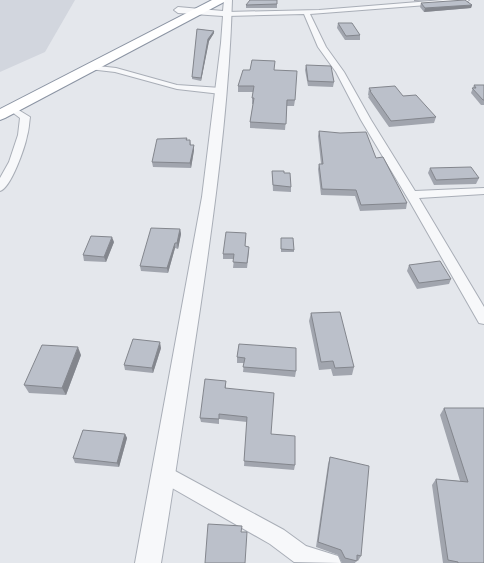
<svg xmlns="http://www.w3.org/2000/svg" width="484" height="563" font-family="Mulish,sans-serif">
  <rect width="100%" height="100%" fill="#e4e7ec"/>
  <path fill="#d2d6de" d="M0 0H75L45 52 0 72Z"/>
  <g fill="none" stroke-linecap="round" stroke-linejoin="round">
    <g stroke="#a9aeb7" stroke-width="2">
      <g id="minor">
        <path d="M443 0H469L466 2 310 14 326 47 344 72 371 120 415 191 484 188V194L419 198 484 307V324L479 323 410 202 361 120 336 72 318 47 304 14 227 16 224 14 227 12 319 10Z"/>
        <path d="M89 65 116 68 177 85 221 88 225 91 221 94 177 89 115 72 89 69Z"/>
        <path d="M12 106 30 117C29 123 29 130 27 136 25 147 11 188 0 191V178L9 162 18 135 20 118 8 109 9 107Z"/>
        <path d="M164 465 284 530 306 546 338 556 341 563 294 562 270 544 158 480 155 474 158 468Z"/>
      </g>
    </g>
    <g stroke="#a9aeb7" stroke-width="2">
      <path id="tertiary" d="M224 0H232C229 104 215 207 200 309 187 394 175 479 161 563H135L202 197 221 43 223 16 178 13 174 10 178 7 223 11Z"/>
    </g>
    <g stroke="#8b94a3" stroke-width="2">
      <path id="trunk" d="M212 0H225L224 2 5 118 0 120V109Z"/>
    </g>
    <use href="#minor" fill="#f7f8fa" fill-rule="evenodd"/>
    <use href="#tertiary" fill="#f7f8fa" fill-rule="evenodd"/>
    <use href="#trunk" fill="#fff" fill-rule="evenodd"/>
  </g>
  <g fill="#a1a5ae">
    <path d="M277 0V8H246V5Z"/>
    <path d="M414 0H429L414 1Z"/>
    <path d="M421 3 472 5 471 8 424 12 420 7Z"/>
    <path d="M338 23 360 35V40H345L337 28Z"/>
    <path d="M197 29 214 31V33L209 41 201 81 192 79Z"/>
    <path d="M306 65 334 82 333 87 308 86 305 70Z"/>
    <path d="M275 70 295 100 294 106H287L285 130 250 128V122L253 104H252V98L253 92H238V86Z"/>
    <path d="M474 85H484V105H481L471 93Z"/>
    <path d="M369 88 403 96 436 117 434 123 389 127 368 97 369 96 368 95Z"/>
    <path d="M319 131 376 158 407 203 406 209 360 211 355 196 321 195 318 169 319 164H321L318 136Z"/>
    <path d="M187 138V140H190L191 145H194V150L191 168 153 167 152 162Z"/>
    <path d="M430 168 479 178 476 184 434 185 428 173Z"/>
    <path d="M272 171 284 173 291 187V192L273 191Z"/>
    <path d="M180 229 181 234 178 249 175 248 168 273 141 271 140 266Z"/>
    <path d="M246 233 245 246 249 252 247 268H233L234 259H223V254Z"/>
    <path d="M281 238 294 250V252H281Z"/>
    <path d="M114 242 106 262 84 261 83 255Z"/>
    <path d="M409 265 451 279 449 284 417 289 407 271Z"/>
    <path d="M311 313 354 367 352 375 333 376 331 369 319 370 309 321Z"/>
    <path d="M239 344 296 371 295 377 243 372 244 363H237V357Z"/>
    <path d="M161 348 153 373 125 370 124 365Z"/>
    <path d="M81 355 66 395 29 393 24 385Z"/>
    <path d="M226 381V389L271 434 295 465 294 470 244 466 247 422 219 419V424L201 422 200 418Z"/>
    <path d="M444 408H484V563H443L432 485 436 479 460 481 440 415Z"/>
    <path d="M125 434 127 438 119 467 75 463 73 458Z"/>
    <path d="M330 457 361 556 358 561 357 560 355 563H342L338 555 316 547 328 464Z"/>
  </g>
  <g fill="#83868d">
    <path d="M472 5 471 8 424 12 425 8Z"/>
    <path d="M214 31V33L209 41 201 81V78L208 39Z"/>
    <path d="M194 145V150L191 168 190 163Z"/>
    <path d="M180 229 181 234 178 249 177 243Z"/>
    <path d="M112 237 114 242 106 262 104 257Z"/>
    <path d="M175 243V248L168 273 167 268Z"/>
    <path d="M160 342 161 348 153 373 152 368Z"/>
    <path d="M78 347 81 355 66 395 62 388Z"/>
    <path d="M125 434 127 438 119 467 117 463Z"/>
  </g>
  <g fill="#bbc0ca" stroke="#83868d">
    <path d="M250 0H277V4L246 5Z"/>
    <path d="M465 0 472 5 425 8 421 3Z"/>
    <path d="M338 23H352L360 35 346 36Z"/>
    <path d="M197 29 214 31 208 39 201 78 192 77Z"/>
    <path d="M252 60 275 61 274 70 297 71 295 100H287L286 124 250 122 254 98H252L254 86H238L243 70H250Z"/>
    <path d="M306 65 331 66 334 82 308 81Z"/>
    <path d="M474 85H484V100H483L472 88H476Z"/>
    <path d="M395 86 403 96 416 95 436 117 391 121 370 91H371L369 88Z"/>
    <path d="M319 131 340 133 366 132 376 158 383 157 407 203 361 205 356 190 322 189 319 164H323Z"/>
    <path d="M187 138 186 140H190V145H194L190 163 152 162 157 139Z"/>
    <path d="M471 167 479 178 436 180 430 168Z"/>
    <path d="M272 171H284V173H290L291 187 273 185Z"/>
    <path d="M151 228 180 229 177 243H175L167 268 140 266Z"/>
    <path d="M226 232 246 233 245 246 249 247 247 263 233 262 234 254H223Z"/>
    <path d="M91 236 112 237 104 257 83 255Z"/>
    <path d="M281 238H293L294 250 281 249Z"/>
    <path d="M440 261 451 279 419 283 409 265Z"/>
    <path d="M340 312 354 367 335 368 333 361 321 362 311 313Z"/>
    <path d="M133 339 160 342 152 368 124 365Z"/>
    <path d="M239 344 296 348V371L243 367 245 358 237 357Z"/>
    <path d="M42 345 78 347 62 388 24 385Z"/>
    <path d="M205 379 226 381 225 388 274 393 271 434 295 436V465L244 461 247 417 219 414V419L200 418Z"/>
    <path d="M444 408H484V563H458V562L448 560 436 479 468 482Z"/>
    <path d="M83 430 125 434 117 463 73 458Z"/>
    <path d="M330 457 369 466 361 556 357 555V561L345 558 341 550 318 542Z"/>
    <path d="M208 524 242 526 241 532H247L245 563H205Z"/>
  </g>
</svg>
